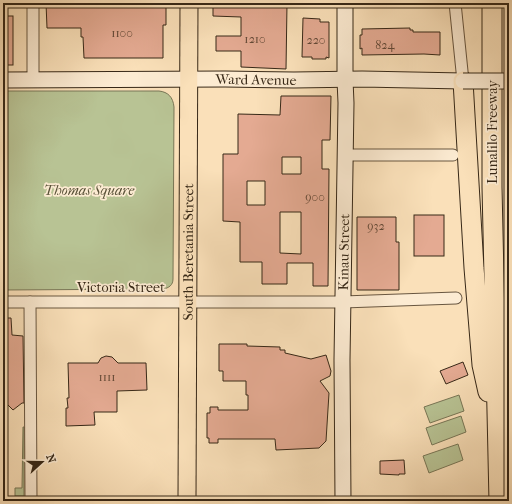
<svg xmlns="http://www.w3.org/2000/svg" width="512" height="504" font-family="'IM FELL French Canon',serif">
  <rect width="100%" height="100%" fill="#fae0b9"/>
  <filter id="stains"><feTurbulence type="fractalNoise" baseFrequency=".005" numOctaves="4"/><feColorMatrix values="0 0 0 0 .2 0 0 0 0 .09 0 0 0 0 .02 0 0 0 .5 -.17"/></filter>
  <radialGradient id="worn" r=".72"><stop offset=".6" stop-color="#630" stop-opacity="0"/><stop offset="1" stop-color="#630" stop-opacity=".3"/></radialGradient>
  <g fill="#b8c394" stroke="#787656">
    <path d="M3 91H159C168 92 173 97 174 107L173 279C173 285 169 288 163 289L3 290Z"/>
    <path d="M459 395 464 411 430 423 424 407Z"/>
    <path d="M461 416 466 432 432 445 426 428Z"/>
    <path d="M23 427H24V496H15V488H22Z"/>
    <path d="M458 444 463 460 429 473 423 456Z"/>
  </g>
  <g fill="#e4aa92" stroke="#372817" fill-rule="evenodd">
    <path d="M46 3H166V25H163V58H84L83 37H81V28H47Z"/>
    <path d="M213 3 287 4 286 69 241 67V51H216V36H241V17L213 16Z"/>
    <rect x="3" y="16" width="10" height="49"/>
    <path d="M303 18 320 19V22H329V58L326 57V59H312V57H302Z"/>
    <path d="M410 28V30H413V32H440V55L424 54 362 55V48L360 49V35H362V29Z"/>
    <path d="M281 96H331L330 140H322V169H329L328 286H313V263H287V284H262V262H240V222L223 221V154H238V114L280 115ZM282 157H301V174H282ZM247 181H265V205H247ZM280 212H301V254L280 253Z"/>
    <rect x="414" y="215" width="30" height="41"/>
    <path d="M357 217H396V242H399V290H357Z"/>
    <path d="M3 318H11L12 335 23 336 24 403H22L13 410 6 403H3Z"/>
    <path d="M219 344H247V346L280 347V350H285V353L311 359 326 355 331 371 330 376 320 381 329 393 326 441 319 448 276 450 275 439H218V443H209V438H207V413H210V407H218V410H248V395H246V381H223V371H219Z"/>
    <path d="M106 356 112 357 118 363H146L147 390 117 391V412H94L95 425 66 426V408H68L67 398H69L68 363H98L101 358Z"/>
    <path d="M463 362 468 375 446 384 440 371Z"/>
    <path d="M404 460 405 474H399V475L380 474V461Z"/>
  </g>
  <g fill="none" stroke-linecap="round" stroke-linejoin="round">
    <g stroke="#685640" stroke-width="13">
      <g id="minor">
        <path d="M455 3 463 81"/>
        <path d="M33 80V3"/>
        <path d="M345 155H453"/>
        <path d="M3 302H343L456 298"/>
        <path d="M30 302 31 501"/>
      </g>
    </g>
    <g stroke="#372817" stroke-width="17">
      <g id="secondary">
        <path id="s1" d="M3 80 225 79 294 80 362 79 463 81"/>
        <path id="s2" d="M343 501 342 360 346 103 345 80V3"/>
      </g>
    </g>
    <g stroke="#372817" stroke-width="19">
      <g id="primary">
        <path id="s3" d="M187 501 189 3"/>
      </g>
    </g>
    <g stroke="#372817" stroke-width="21">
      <g id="motorway">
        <path d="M492 3V187L499 501"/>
        <path d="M463 81 474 268 482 365 488 392"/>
      </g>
    </g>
    <use href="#minor" stroke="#fcebd2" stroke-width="11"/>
    <use href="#secondary" stroke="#fcebd2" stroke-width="15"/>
    <use href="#primary" stroke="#fae0b9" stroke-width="17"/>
    <use href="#motorway" stroke="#fae0b9" stroke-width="19"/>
    <g stroke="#372817" stroke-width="17" stroke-linecap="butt">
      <path id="secondary-bridge" d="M463 81H509"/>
    </g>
    <use href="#secondary-bridge" stroke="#fcebd2" stroke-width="15"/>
  </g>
  <g text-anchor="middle" stroke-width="3.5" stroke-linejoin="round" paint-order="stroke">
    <g font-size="12" fill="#624836">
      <text x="122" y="37">1100</text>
      <text x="255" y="43">1210</text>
      <text x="316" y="44">220</text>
      <text x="385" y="49">824</text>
      <text x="315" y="201">900</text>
      <text x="376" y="230">932</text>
      <text x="107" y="381">1111</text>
    </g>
    <g font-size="14" fill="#372817" stroke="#fcebd2">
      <text dy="5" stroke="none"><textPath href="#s1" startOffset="253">Ward Avenue</textPath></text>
      <text transform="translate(492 132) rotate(-90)" y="5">Lunalilo Freeway</text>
      <text dy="5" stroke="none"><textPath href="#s3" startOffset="249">South Beretania Street</textPath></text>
      <text dy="5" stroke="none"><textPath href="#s2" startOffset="249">Kinau Street</textPath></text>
      <text x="121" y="292">Victoria Street</text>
    </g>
    <g font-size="14" font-style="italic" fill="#574f36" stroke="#fcebd2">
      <text x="89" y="195">Thomas Square</text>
    </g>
  </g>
  <rect width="512" height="504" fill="none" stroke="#fae0b9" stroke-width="16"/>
  <rect x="4" y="4" width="504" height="496" fill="none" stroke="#372817" stroke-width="2"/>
  <rect x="8" y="8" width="496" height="488" fill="none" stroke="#372817"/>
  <g transform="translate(42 462) rotate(69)" stroke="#fcebd2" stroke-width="3" paint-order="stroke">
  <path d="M0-3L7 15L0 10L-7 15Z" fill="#372817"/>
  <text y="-6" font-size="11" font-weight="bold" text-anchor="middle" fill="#372817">N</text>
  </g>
  <rect width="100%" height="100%" filter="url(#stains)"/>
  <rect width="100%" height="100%" fill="url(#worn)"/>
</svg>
